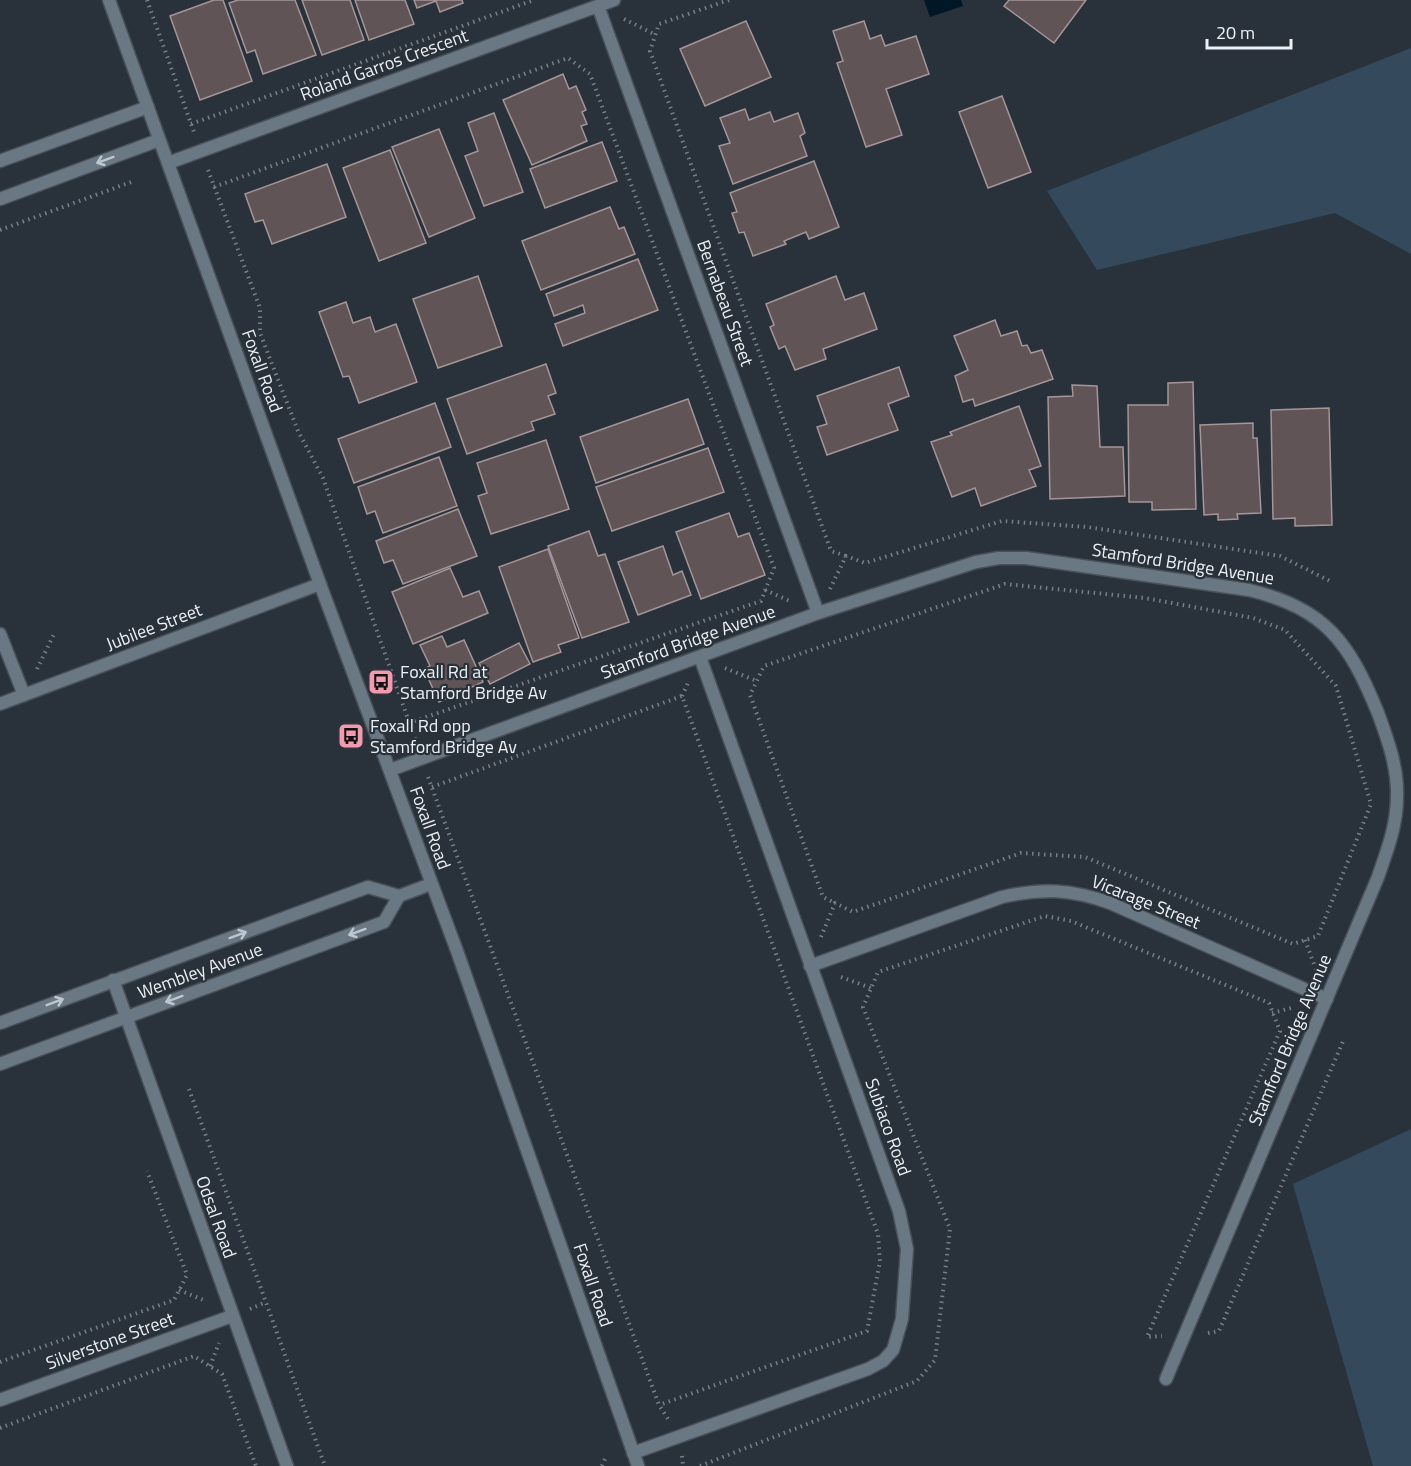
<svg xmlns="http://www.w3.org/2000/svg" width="1411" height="1466" font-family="'Titillium Web',sans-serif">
  <rect width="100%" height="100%" fill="#29323a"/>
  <g fill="#344a5c">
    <path d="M1411 48V254L1335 213 1097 270 1047 191Z"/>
    <path d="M1411 1129V1466H1373L1293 1184Z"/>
  </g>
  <path fill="#011728" d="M924 0H961L963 6 930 17Z"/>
  <g fill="#615456" stroke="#a49598" stroke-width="1.5">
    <path d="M214 0H223L252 81 200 100 170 16Z"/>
    <path d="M238 0H295L316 55 263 74 255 50 247 53 229 3Z"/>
    <path d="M302 0H350L364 40 322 55Z"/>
    <path d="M355 0H405L414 24 369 40Z"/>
    <path d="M414 0H462L463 3 440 12 436 1 417 8Z"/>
    <path d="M1009 0H1086L1054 43 1004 6Z"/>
    <path d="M746 21 771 77 705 106 680 49Z"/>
    <path d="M864 21 870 39 881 35 885 46 916 36 929 74 886 89 902 135 866 147 837 63 843 61 833 31Z"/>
    <path d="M563 74 569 89 576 86 586 110 582 112 587 124 581 126 587 141 532 165 503 100Z"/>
    <path d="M1002 96 1031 172 988 188 959 112Z"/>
    <path d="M745 109 749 120 770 112 774 122 798 113 805 133 800 136 807 156 733 184 719 146 730 143 720 118Z"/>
    <path d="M494 113 523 192 484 206 465 156 478 151 468 123Z"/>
    <path d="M439 129 475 218 429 237 392 147Z"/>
    <path d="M602 142 617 181 545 208 530 169Z"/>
    <path d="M390 150 426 243 379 261 343 168Z"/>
    <path d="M814 161 839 227 809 239 806 232 784 241 786 244 753 256 744 232 739 233 732 213 737 212 730 193Z"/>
    <path d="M327 164 346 217 272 244 263 220 255 222 245 194Z"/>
    <path d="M610 207 619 229 624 227 635 254 541 290 522 241Z"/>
    <path d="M638 259 658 310 563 346 555 324 585 313 583 305 554 316 546 294Z"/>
    <path d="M478 276 502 346 438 368 413 299Z"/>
    <path d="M836 276 845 300 864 293 877 329 823 349 826 359 795 370 785 346 779 349 770 327 774 325 766 304Z"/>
    <path d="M346 302 353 323 370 317 375 332 396 324 417 382 359 403 349 376 343 377 319 312Z"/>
    <path d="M995 320 1001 336 1017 331 1022 346 1027 345 1031 353 1042 350 1053 379 975 406 973 399 963 402 955 376 968 370 954 336Z"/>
    <path d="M546 364 556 393 548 396 555 414 531 422 534 430 467 454 447 399Z"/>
    <path d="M899 367 909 396 888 404 898 430 827 455 817 427 827 424 817 396Z"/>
    <path d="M1193 382 1196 509 1152 510V502H1129L1128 405H1168V383Z"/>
    <path d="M1072 385 1097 386 1100 447H1123L1125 496 1050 499 1048 397 1073 396Z"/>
    <path d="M688 399 704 444 596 483 580 437Z"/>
    <path d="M435 403 451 447 354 483 338 439Z"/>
    <path d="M1019 406 1041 466 1029 470 1036 486 981 506 975 488 952 497 931 442 952 435 950 432Z"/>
    <path d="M1329 408 1332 525 1295 526V518L1273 519 1271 410Z"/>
    <path d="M1253 423V438H1257L1261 513 1237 514 1238 519 1218 520V514L1204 515 1200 425Z"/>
    <path d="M546 440 569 509 491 534 478 496 487 493 477 463Z"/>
    <path d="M708 448 724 492 612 531 596 487Z"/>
    <path d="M439 457 457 506 383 533 375 511 367 514 358 487Z"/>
    <path d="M458 509 477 556 403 584 393 560 384 563 376 541Z"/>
    <path d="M729 513 738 537 749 533 765 575 701 599 676 532Z"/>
    <path d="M589 531 598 556 605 554 629 622 582 638 548 546Z"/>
    <path d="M663 546 673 575 682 571 691 595 638 615 618 562Z"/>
    <path d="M548 549 579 638 558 645 561 652 533 662 499 567Z"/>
    <path d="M450 568 463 597 479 591 488 613 413 644 392 592Z"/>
    <path d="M442 636 447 647 464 640 483 682 439 702 424 669 430 666 420 645Z"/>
    <path d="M519 643 530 664 490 684 479 663Z"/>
  </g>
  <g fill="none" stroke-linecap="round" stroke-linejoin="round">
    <g stroke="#485158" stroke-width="15">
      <g id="minor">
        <path d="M598 6 818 613"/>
        <path d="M0 161 148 107"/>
        <path d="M168 163 614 0"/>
        <path d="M0 199 159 140"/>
        <path d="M0 634 24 695"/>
        <path d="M0 704 320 584"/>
        <path d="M390 770 818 613 976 562 999 558H1026L1249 590C1326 609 1349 642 1378 713 1388 740 1398 768 1397 797 1397 825 1387 851 1378 877L1166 1379"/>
        <path d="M810 966 1002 897C1042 888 1071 889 1110 903L1327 999"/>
        <path d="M113 980 287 1466"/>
        <path d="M0 1023 368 887 399 896 431 884"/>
        <path d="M0 1064 384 922 399 896"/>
        <path d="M0 1400 232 1316"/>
        <path d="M633 1453 868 1369 883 1361 893 1350 902 1319 907 1249 899 1211 700 657"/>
      </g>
    </g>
    <g stroke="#485158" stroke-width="15">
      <path id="tertiary" d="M109 0 320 584 457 951 638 1466"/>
    </g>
    <g stroke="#777e85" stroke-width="4" stroke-dasharray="1.5 4.5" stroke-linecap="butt">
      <path d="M147 0 194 132"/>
      <path d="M729 0 659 24 650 51 831 551 846 556"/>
      <path d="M624 19 656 35"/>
      <path d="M191 124 534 0"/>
      <path d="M208 170 260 308V333L298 431 323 478 415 739"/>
      <path d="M214 187 568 58 590 74 774 568 761 601 409 723"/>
      <path d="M0 230 134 181"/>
      <path d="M830 589 846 556 865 563 1002 521 1087 527 1280 556 1330 581"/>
      <path d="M765 590 792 602"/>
      <path d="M725 668 757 681"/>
      <path d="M37 669 54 634"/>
      <path d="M682 696 688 683"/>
      <path d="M428 777 659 1405 668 1419"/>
      <path d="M432 787 682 696 878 1234 880 1261 867 1331 659 1405"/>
      <path d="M821 937 835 903 853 912 1021 853 1085 857 1293 944 1318 936 1371 804 1336 686 1285 630 1253 618 1145 598 1005 584 764 666 750 695 823 897 835 903"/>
      <path d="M1305 940 1317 972"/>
      <path d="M841 977 871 988"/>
      <path d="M1272 1013 1295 1007"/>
      <path d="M189 1089 325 1466"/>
      <path d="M179 1290 206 1301"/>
      <path d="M250 1309 266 1302"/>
      <path d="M1208 1333 1219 1331 1344 1039"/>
      <path d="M0 1362 174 1300 187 1275 147 1171"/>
      <path d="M210 1366 219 1343"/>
      <path d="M0 1428 194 1356 222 1374 256 1466"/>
      <path d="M682 1456 683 1466"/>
      <path d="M602 1466 605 1459"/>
      <path d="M700 1466 917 1381 935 1360 950 1229 863 1007 878 972 1045 916 1071 921 1269 1003 1280 1031 1147 1337 1162 1336"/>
    </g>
    <use href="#minor" stroke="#6a7884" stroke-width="12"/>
    <use href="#tertiary" stroke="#6a7884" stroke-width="12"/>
  </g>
  <defs><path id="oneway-shaft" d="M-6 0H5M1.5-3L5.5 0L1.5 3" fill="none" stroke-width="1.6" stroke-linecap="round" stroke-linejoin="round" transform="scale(1.5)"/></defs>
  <g stroke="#bec7ce">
    <use href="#oneway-shaft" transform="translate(105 160) rotate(160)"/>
    <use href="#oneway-shaft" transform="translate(357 932) rotate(160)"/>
    <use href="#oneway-shaft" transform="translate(238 935) rotate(-20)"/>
    <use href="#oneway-shaft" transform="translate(174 999) rotate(160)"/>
    <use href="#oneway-shaft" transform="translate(55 1002) rotate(-21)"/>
  </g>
  <defs>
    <g id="bus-square" transform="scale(1.35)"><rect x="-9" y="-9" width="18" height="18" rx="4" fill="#f29aae" stroke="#29323a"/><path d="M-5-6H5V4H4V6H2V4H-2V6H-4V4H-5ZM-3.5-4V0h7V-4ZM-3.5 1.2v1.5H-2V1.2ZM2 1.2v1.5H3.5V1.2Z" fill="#111"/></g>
  </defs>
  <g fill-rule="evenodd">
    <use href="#bus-square" x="381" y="682"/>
    <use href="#bus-square" x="351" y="736"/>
  </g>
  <g text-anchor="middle" stroke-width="4.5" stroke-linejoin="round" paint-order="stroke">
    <g font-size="18" fill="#ebf1f6" stroke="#29323a">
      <text transform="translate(384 65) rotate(-20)" y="6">Roland Garros Crescent</text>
      <text transform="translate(725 303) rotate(70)" y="6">Bernabeau Street</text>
      <text transform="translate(262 371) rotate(70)" y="6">Foxall Road</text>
      <text transform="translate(1183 564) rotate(9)" y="6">Stamford Bridge Avenue</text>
      <text transform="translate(154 627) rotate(-21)" y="6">Jubilee Street</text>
      <text transform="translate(688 642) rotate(-20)" y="6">Stamford Bridge Avenue</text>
      <text transform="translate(430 828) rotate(70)" y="6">Foxall Road</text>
      <text transform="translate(1146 902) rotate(22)" y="6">Vicarage Street</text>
      <text transform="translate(200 971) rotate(-20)" y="6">Wembley Avenue</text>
      <text transform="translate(1290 1040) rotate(-67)" y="6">Stamford Bridge Avenue</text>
      <text transform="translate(888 1127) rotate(70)" y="6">Subiaco Road</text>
      <text transform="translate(216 1217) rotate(70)" y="6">Odsal Road</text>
      <text transform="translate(593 1285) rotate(71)" y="6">Foxall Road</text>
      <text transform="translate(110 1341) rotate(-20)" y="6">Silverstone Street</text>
    </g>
    <g font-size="18" fill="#ebf1f6" stroke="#29323a" text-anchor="start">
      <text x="400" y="678">Foxall Rd at<tspan x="400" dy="21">Stamford Bridge Av</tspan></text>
      <text x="370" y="732">Foxall Rd opp<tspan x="370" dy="21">Stamford Bridge Av</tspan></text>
    </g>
  </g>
  <path d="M1207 39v9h84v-9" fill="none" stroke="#ebf1f6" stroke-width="3"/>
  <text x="1216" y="39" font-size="18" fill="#ebf1f6" stroke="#29323a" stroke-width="4.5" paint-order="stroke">20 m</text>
</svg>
